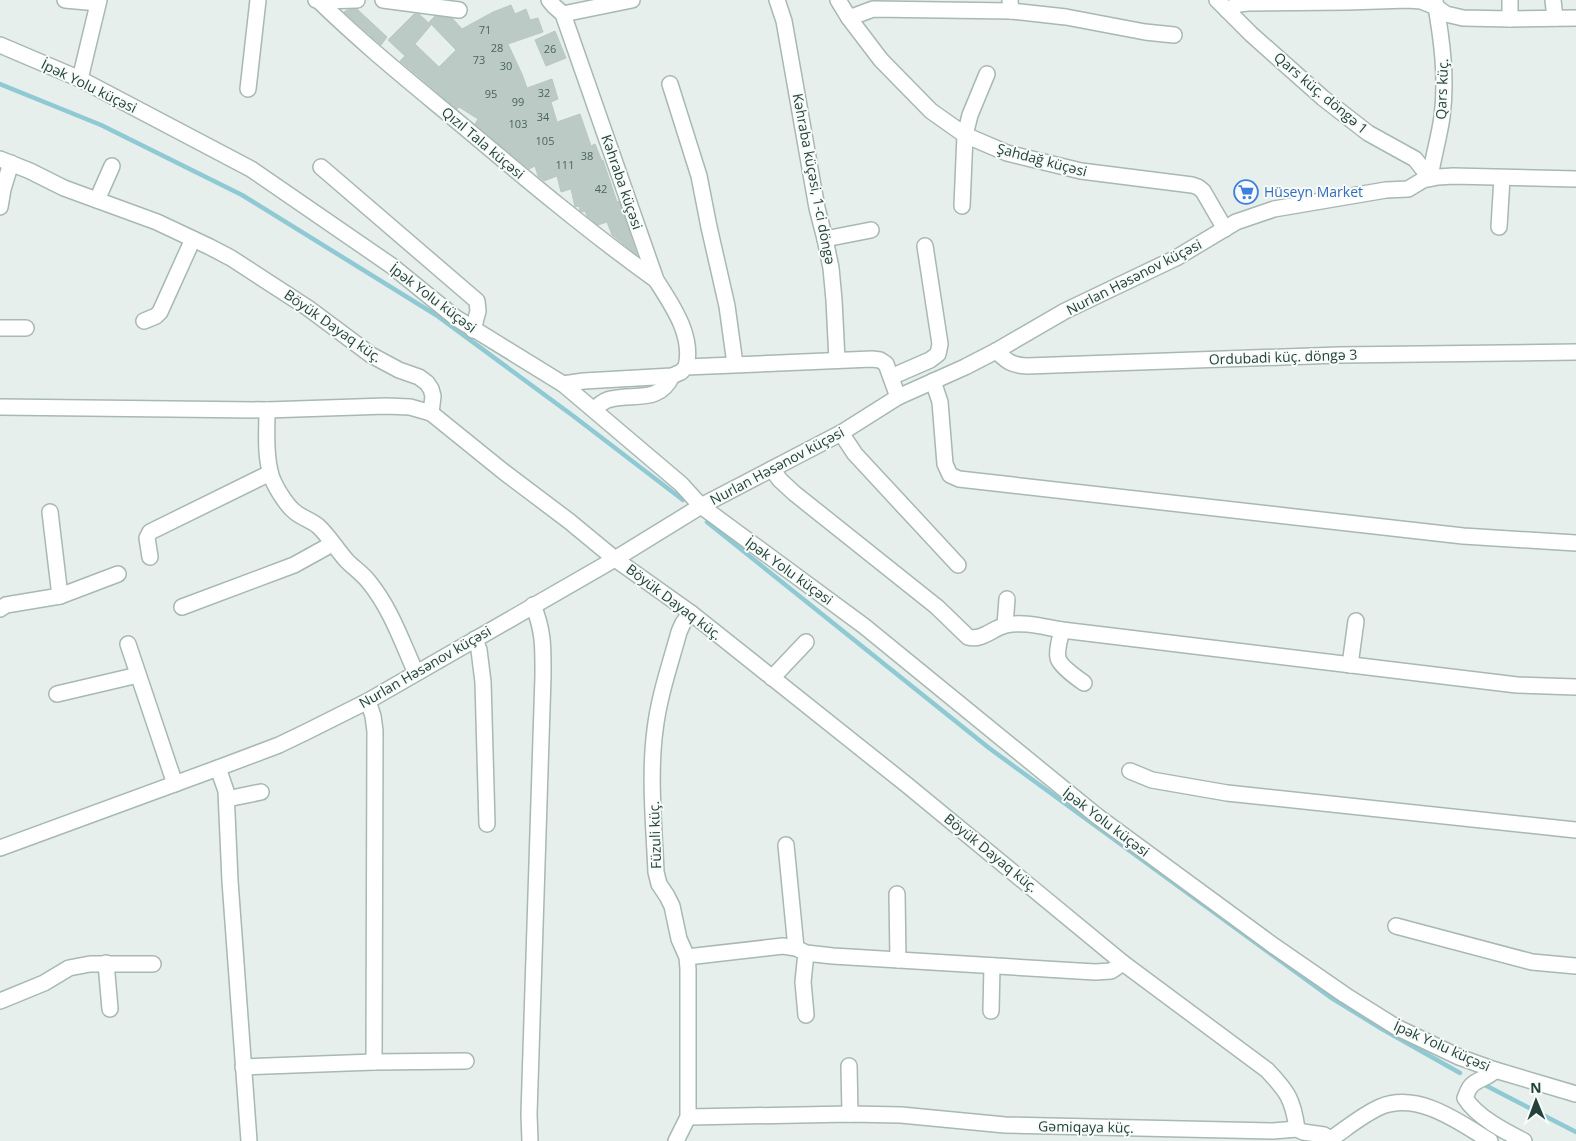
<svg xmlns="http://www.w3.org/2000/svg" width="1576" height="1141" font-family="'Open Sans',sans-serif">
  <rect width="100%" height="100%" fill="#e6efeb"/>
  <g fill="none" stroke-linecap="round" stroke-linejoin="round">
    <g stroke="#8ec9d4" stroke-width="4.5">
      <path d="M0 84 101 125 242 195 436 315 572 415 683 500"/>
      <path d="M707 522 989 748 1330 997 1382 1029 1460 1073"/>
      <path d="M1483 1084 1576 1132"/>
    </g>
  </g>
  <g fill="#bbcac4" stroke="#b8c9c2">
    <path d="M511 5 515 14 526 9 530 20 538 18 543 32 508 44 522 74 527 88 552 79 558 99 551 102 557 122 580 114 591 146 595 144 602 161 603 160 617 202 619 201 637 255 612 235 607 222 598 225 587 216 585 211 582 212 580 211 579 206 575 207 571 189 561 192 557 176 544 181 538 176 535 166 529 169 475 124 478 119 459 107 457 109 400 61 405 56 388 40 414 14H419L431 25 415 44 439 67 456 50 429 22 435 16 452 18 462 29 493 12Z"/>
    <path d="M357 9 387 37 381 45 344 12 347 10Z"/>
    <path d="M555 31 566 58 546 66 535 40Z"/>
  </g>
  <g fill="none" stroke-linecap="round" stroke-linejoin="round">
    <g stroke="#a8b8b2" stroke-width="18">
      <g id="minor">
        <path d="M65 0 98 3"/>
        <path d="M316 0 319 1C365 46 414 85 463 126 526 179 589 232 656 280"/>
        <path d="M383 0 459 10"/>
        <path d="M549 0 554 6 563 14 656 280C672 305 694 336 686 367"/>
        <path d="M777 0 784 21 817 208 825 239 831 268 834 300 837 360"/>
        <path d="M838 0 849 18 881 60 931 111 965 135 1007 153 1081 171 1192 185 1198 187 1203 191 1225 229"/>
        <path d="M1217 0 1251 34 1323 98 1368 133 1415 159 1430 178"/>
        <path d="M1553 0 1555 18"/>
        <path d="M319 1 357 0"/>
        <path d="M1227 10 1239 4 1248 3 1347 2 1408 0 1421 1 1436 7 1446 14 1463 18 1510 19 1576 18"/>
        <path d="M1011 11 1066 17 1145 32 1174 35"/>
        <path d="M563 14 632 0"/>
        <path d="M849 18 873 9 1011 11 1010 0"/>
        <path d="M1510 19V0"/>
        <path d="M0 45 80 79 251 169 392 266 456 318 563 384 681 484 701 506 864 626 1097 816 1274 946 1345 995 1396 1027 1459 1057 1495 1070 1576 1094"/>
        <path d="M80 79 99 0"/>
        <path d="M670 84 699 176 709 227 727 306 735 364"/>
        <path d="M248 89 258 0"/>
        <path d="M0 159 30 171 64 188 157 222 210 247 231 258 308 308 371 355 399 370 419 377 427 383 431 389 433 396 431 413"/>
        <path d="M321 167 477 301 478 311 473 330"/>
        <path d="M1430 178C1433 157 1439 138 1442 117 1447 78 1442 40 1435 1"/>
        <path d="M97 200 112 166"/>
        <path d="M962 206 965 135 970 115 987 74"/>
        <path d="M0 207 3 189 11 163"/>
        <path d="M1499 227 1502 178"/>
        <path d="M825 239 871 230"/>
        <path d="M144 321 156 316 160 312 193 239"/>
        <path d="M0 328H26"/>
        <path d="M996 351C1008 362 1011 365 1027 366L1339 355 1576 352"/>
        <path d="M891 377 930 360 938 354 940 344 925 246"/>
        <path d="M933 381 940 402 945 464 950 475 959 479 1463 536 1576 543"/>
        <path d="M563 384 584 381 672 376 681 372 686 367 872 359 880 360 886 364 898 397"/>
        <path d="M0 407 267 410 386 406 410 407 431 413 504 472 569 521 615 559 691 613 907 785 1123 963 1267 1070C1287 1091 1293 1099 1297 1129"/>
        <path d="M594 409C599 405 604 400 611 399 634 393 659 404 672 376"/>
        <path d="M267 410C267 430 265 452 270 471 272 483 286 505 295 512 302 518 311 520 318 526 329 536 337 550 347 561 354 568 363 574 369 582 391 609 402 642 416 673"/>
        <path d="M841 433 855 454 958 565"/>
        <path d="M772 469 780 480 794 493 937 607 968 637C982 641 993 628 1006 625 1023 621 1044 627 1062 630L1517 685 1576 687"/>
        <path d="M50 512 60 596"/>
        <path d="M150 557 147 538 150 532 270 473"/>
        <path d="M182 607 294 565 332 544"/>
        <path d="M0 609 6 605 60 596 118 574"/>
        <path d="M1005 625 1007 599"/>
        <path d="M1062 630C1060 639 1056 650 1058 658 1060 666 1077 678 1084 683"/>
        <path d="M475 639 479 650 483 682 487 824"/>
        <path d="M128 644 175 784"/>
        <path d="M1350 665 1356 621"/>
        <path d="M772 678 806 642"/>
        <path d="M57 694 138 675"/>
        <path d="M368 701 373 716 375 731 374 1062"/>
        <path d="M218 768 226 791 230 881 249 1141"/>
        <path d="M1130 771 1152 780 1227 793 1576 830"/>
        <path d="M227 799 261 792"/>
        <path d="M786 845 796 948"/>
        <path d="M0 848 218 768 279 745 308 731 368 701 615 559 701 506 841 433 898 397 965 367 996 351 1065 311 1176 258 1236 222 1274 209 1386 190 1408 189 1423 180 1438 177 1453 176 1576 179"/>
        <path d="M897 894 898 960"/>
        <path d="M1396 926 1532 962 1576 966"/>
        <path d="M687 957 783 946 796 948 806 953 833 956 1095 972 1111 971 1123 963"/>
        <path d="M106 963 110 1009"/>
        <path d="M0 1001 44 983 69 968 90 964H153"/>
        <path d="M991 1011 992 966"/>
        <path d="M806 1015 803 982 806 953"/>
        <path d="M849 1066 850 1114"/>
        <path d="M243 1067 374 1062 466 1061"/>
        <path d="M1495 1070C1488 1079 1478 1078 1471 1086 1468 1089 1467 1094 1465 1098 1477 1117 1504 1131 1524 1141"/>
        <path d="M688 1117 850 1114 901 1115 1005 1125 1273 1131 1297 1129 1303 1132 1324 1135 1331 1139C1347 1128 1362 1115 1380 1107 1418 1091 1459 1122 1490 1141"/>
        <path d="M530 1141 529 1114 543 676C543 648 544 632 533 605"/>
        <path d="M676 1141 688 1117V969L687 957 679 939 672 906 667 896 659 884 656 872C654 826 649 775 655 730 659 696 670 665 679 632L683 623 691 613"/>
      </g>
    </g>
    <use href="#minor" stroke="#fff" stroke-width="15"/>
  </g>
  <defs>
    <g id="supermarket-ring" transform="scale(1.25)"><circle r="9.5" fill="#f7fbf9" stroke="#3f7fe0" stroke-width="1.5"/><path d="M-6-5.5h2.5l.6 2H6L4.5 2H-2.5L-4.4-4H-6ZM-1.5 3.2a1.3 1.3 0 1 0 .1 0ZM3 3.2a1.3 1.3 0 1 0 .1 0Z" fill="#3f7fe0"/></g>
  </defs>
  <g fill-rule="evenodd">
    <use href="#supermarket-ring" x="1246" y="192"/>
  </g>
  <g text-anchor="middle" stroke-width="4" stroke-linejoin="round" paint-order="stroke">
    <g font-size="11" fill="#4a645c">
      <text x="485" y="34">71</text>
      <text x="497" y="52">28</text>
      <text x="550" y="53">26</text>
      <text x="479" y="64">73</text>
      <text x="506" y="70">30</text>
      <text x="544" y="97">32</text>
      <text x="491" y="98">95</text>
      <text x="518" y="106">99</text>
      <text x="543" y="121">34</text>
      <text x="518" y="128">103</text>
      <text x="545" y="145">105</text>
      <text x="587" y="160">38</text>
      <text x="565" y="169">111</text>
      <text x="601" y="193">42</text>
    </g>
    <g font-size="14" fill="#24423a" stroke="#f7fbf9">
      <text transform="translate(89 86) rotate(26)" y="5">İpək Yolu küçəsi</text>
      <text transform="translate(1442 89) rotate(-88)" y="5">Qars küç.</text>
      <text transform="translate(1321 93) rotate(40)" y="5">Qars küç. döngə 1</text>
      <text transform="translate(483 143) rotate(40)" y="5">Qızıl Tala küçəsi</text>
      <text transform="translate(1042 160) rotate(15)" y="5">Şahdağ küçəsi</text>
      <text transform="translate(814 179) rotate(79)" y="5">Kəhraba küçəsi, 1-ci döngə</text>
      <text transform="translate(622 182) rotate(71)" y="5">Kəhraba küçəsi</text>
      <text transform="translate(1134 277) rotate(-27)" y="5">Nurlan Həsənov küçəsi</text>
      <text transform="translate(433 298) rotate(37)" y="5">İpək Yolu küçəsi</text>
      <text transform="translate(333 326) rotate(35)" y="5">Böyük Dayaq küç.</text>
      <text transform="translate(1283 357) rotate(-2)" y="5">Ordubadi küç. döngə 3</text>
      <text transform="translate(777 466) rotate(-28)" y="5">Nurlan Həsənov küçəsi</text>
      <text transform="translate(789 571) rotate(36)" y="5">İpək Yolu küçəsi</text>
      <text transform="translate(674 602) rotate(37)" y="5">Böyük Dayaq küç.</text>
      <text transform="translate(425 667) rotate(-30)" y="5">Nurlan Həsənov küçəsi</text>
      <text transform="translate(1106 822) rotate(37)" y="5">İpək Yolu küçəsi</text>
      <text transform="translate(655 835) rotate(-92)" y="5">Füzuli küç.</text>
      <text transform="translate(991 853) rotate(39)" y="5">Böyük Dayaq küç.</text>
      <text transform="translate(1442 1046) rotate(24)" y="5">İpək Yolu küçəsi</text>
      <text transform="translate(1086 1127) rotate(1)" y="5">Gəmiqaya küç.</text>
    </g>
    <g font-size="14" fill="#366cbe" stroke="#f7fbf9" text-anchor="start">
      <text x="1264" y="197">Hüseyn Market</text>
    </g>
  </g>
  <g transform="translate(1536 1101) rotate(359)" stroke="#f7fbf9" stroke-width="4" paint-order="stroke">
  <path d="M0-4L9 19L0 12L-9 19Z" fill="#24423a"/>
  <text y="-8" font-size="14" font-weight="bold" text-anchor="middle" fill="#24423a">N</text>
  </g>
</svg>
